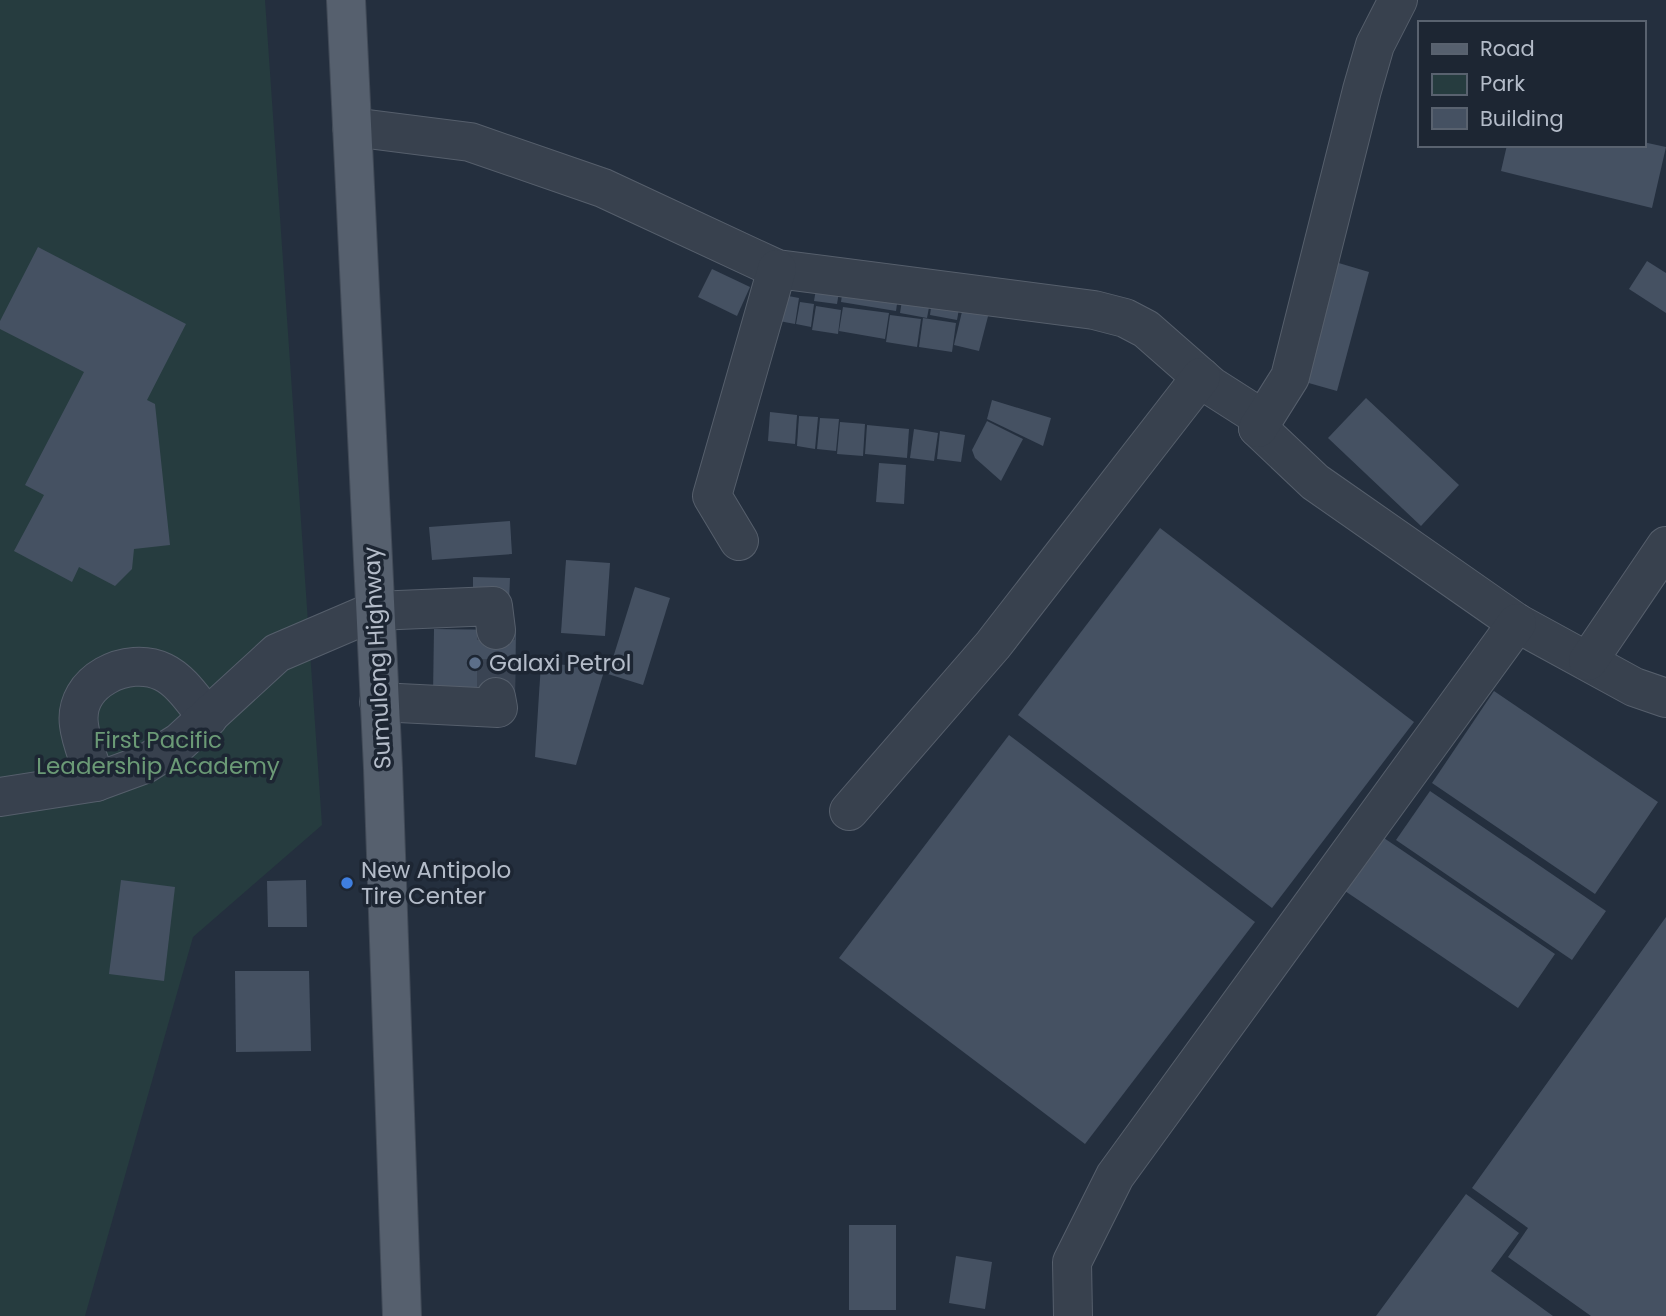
<svg xmlns="http://www.w3.org/2000/svg" width="1666" height="1316" font-family="Poppins,sans-serif">
  <rect width="100%" height="100%" fill="#242f3e"/>
  <path fill="#263c3f" d="M0 0H265L322 825 193 937 85 1316H0Z"/>
  <g fill="#455162">
    <path d="M1643 142 1666 147 1652 208 1501 171 1507 145H1643Z"/>
    <path d="M38 247 186 324 147 400 155 404 170 545 134 549 132 569 115 586 79 567 72 582 14 551 44 495 25 485 84 372 0 329V321Z"/>
    <path d="M1332 261 1369 272 1337 391 1298 380Z"/>
    <path d="M1647 261 1666 273V313L1629 289Z"/>
    <path d="M712 269 750 287 737 316 698 297Z"/>
    <path d="M819 271 842 274 837 304 814 301Z"/>
    <path d="M845 274 900 283 896 311 841 302Z"/>
    <path d="M905 281 933 286 927 318 900 313Z"/>
    <path d="M933 293 961 298 957 320 930 315Z"/>
    <path d="M778 294 799 298 795 324 774 320Z"/>
    <path d="M966 295 992 301 979 351 954 345Z"/>
    <path d="M800 302 814 304 811 327 796 324Z"/>
    <path d="M816 306 841 310 838 334 812 330Z"/>
    <path d="M843 307 889 313 885 339 839 331Z"/>
    <path d="M890 315 921 319 917 347 886 342Z"/>
    <path d="M923 318 956 323 952 352 919 347Z"/>
    <path d="M1366 398 1459 485 1421 526 1328 438Z"/>
    <path d="M992 400 1051 418 1043 446 987 419Z"/>
    <path d="M770 412 797 415 795 444 768 441Z"/>
    <path d="M799 416 818 417 815 449 797 446Z"/>
    <path d="M820 418 839 419 836 451 817 449Z"/>
    <path d="M987 421 1023 439 1001 481 975 458 972 450Z"/>
    <path d="M840 422 865 424 863 456 837 454Z"/>
    <path d="M867 425 909 429 907 458 865 454Z"/>
    <path d="M914 429 938 433 934 461 910 458Z"/>
    <path d="M940 431 965 435 961 462 937 459Z"/>
    <path d="M879 463 906 465 904 504 876 502Z"/>
    <path d="M510 521 512 554 432 560 429 527Z"/>
    <path d="M1160 528 1414 722 1272 908 1018 715Z"/>
    <path d="M566 560 610 563 605 636 561 633Z"/>
    <path d="M473 577 510 578 509 602H473Z"/>
    <path d="M635 587 670 598 643 685 608 674Z"/>
    <path d="M434 629 516 630 515 697 433 695Z"/>
    <path d="M541 663 605 668 576 765 535 757Z"/>
    <path d="M1494 691 1658 802 1595 894 1432 783Z"/>
    <path d="M1009 735 1255 922 1085 1144 839 958Z"/>
    <path d="M1430 791 1606 911 1572 960 1396 840Z"/>
    <path d="M1381 836 1555 954 1518 1008 1345 891Z"/>
    <path d="M121 880 175 887 164 981 109 974Z"/>
    <path d="M306 880 307 927H268L267 881Z"/>
    <path d="M1666 917V1316H1591L1508 1257 1528 1228 1472 1188Z"/>
    <path d="M235 971H309L311 1051 236 1052Z"/>
    <path d="M1466 1194 1519 1233 1491 1271 1553 1316H1376Z"/>
    <rect x="849" y="1225" width="47" height="85"/>
    <path d="M956 1256 992 1262 985 1309 949 1303Z"/>
  </g>
  <g fill="none" stroke-linecap="round" stroke-linejoin="round">
    <path stroke="#3a4453" stroke-width="38" stroke-dasharray="38 19" stroke-linecap="butt" d="M496 697V630"/>
    <g stroke="#565f6c" stroke-width="40">
      <g id="minor">
        <path d="M352 127 470 142 603 188 777 269 1094 310 1125 318 1146 329 1211 386 1258 416V428L1315 482 1517 623 1634 687 1666 698"/>
        <path d="M1258 428 1290 377 1362 90 1375 45 1398 0"/>
        <path d="M739 541 712 496 777 269"/>
        <path d="M1588 661 1666 546"/>
        <path d="M379 702 498 708 496 697"/>
        <path d="M96 782C91 764 81 743 79 725 73 681 128 655 163 672 182 681 195 703 208 718"/>
        <path d="M0 797 96 782 145 764 180 742 277 653 375 611 493 606 496 630"/>
        <path d="M849 811 993 645 1201 377"/>
        <path d="M1073 1316 1072 1262 1115 1176 1517 623"/>
      </g>
    </g>
    <g stroke="#414a57" stroke-width="40">
      <path id="major" d="M346 0 383 768 402 1316"/>
    </g>
    <use href="#minor" stroke="#38414e" stroke-width="38"/>
    <use href="#major" stroke="#56606e" stroke-width="38"/>
  </g>
  <circle fill="#5c6f8a" stroke="#1d2633" stroke-width="2.5" cx="475" cy="663" r="7"/>
  <circle fill="#3f7fe0" stroke="#1d2633" stroke-width="2.5" cx="347" cy="883" r="7"/>
  <g text-anchor="middle" stroke-width="7" stroke-linejoin="round" paint-order="stroke">
    <g font-size="23" fill="#b4bcc9" stroke="#1d2633">
      <text transform="translate(377 658) rotate(-93)" y="8">Sumulong Highway</text>
    </g>
    <g font-size="23" fill="#b4bcc9" stroke="#1d2633" text-anchor="start">
      <text x="489" y="671">Galaxi Petrol</text>
      <text x="361" y="878">New Antipolo<tspan x="361" dy="26">Tire Center</tspan></text>
    </g>
    <g font-size="23" fill="#6b9a76" stroke="#1d2633">
      <text x="158" y="748">First Pacific<tspan x="158" dy="26">Leadership Academy</tspan></text>
    </g>
  </g>
  <rect x="1418" y="21" width="228" height="126" fill="#1d2633" stroke="#59626f" stroke-width="2"/>
  <rect x="1432" y="44" width="35" height="10" fill="#56606e" stroke="#59626f" stroke-width="2"/>
  <text x="1480" y="56" font-size="21" fill="#b4bcc9">Road</text>
  <rect x="1432" y="74" width="35" height="21" fill="#263c3f" stroke="#59626f" stroke-width="2"/>
  <text x="1480" y="91" font-size="21" fill="#b4bcc9">Park</text>
  <rect x="1432" y="108" width="35" height="21" fill="#455162" stroke="#59626f" stroke-width="2"/>
  <text x="1480" y="126" font-size="21" fill="#b4bcc9">Building</text>
</svg>
